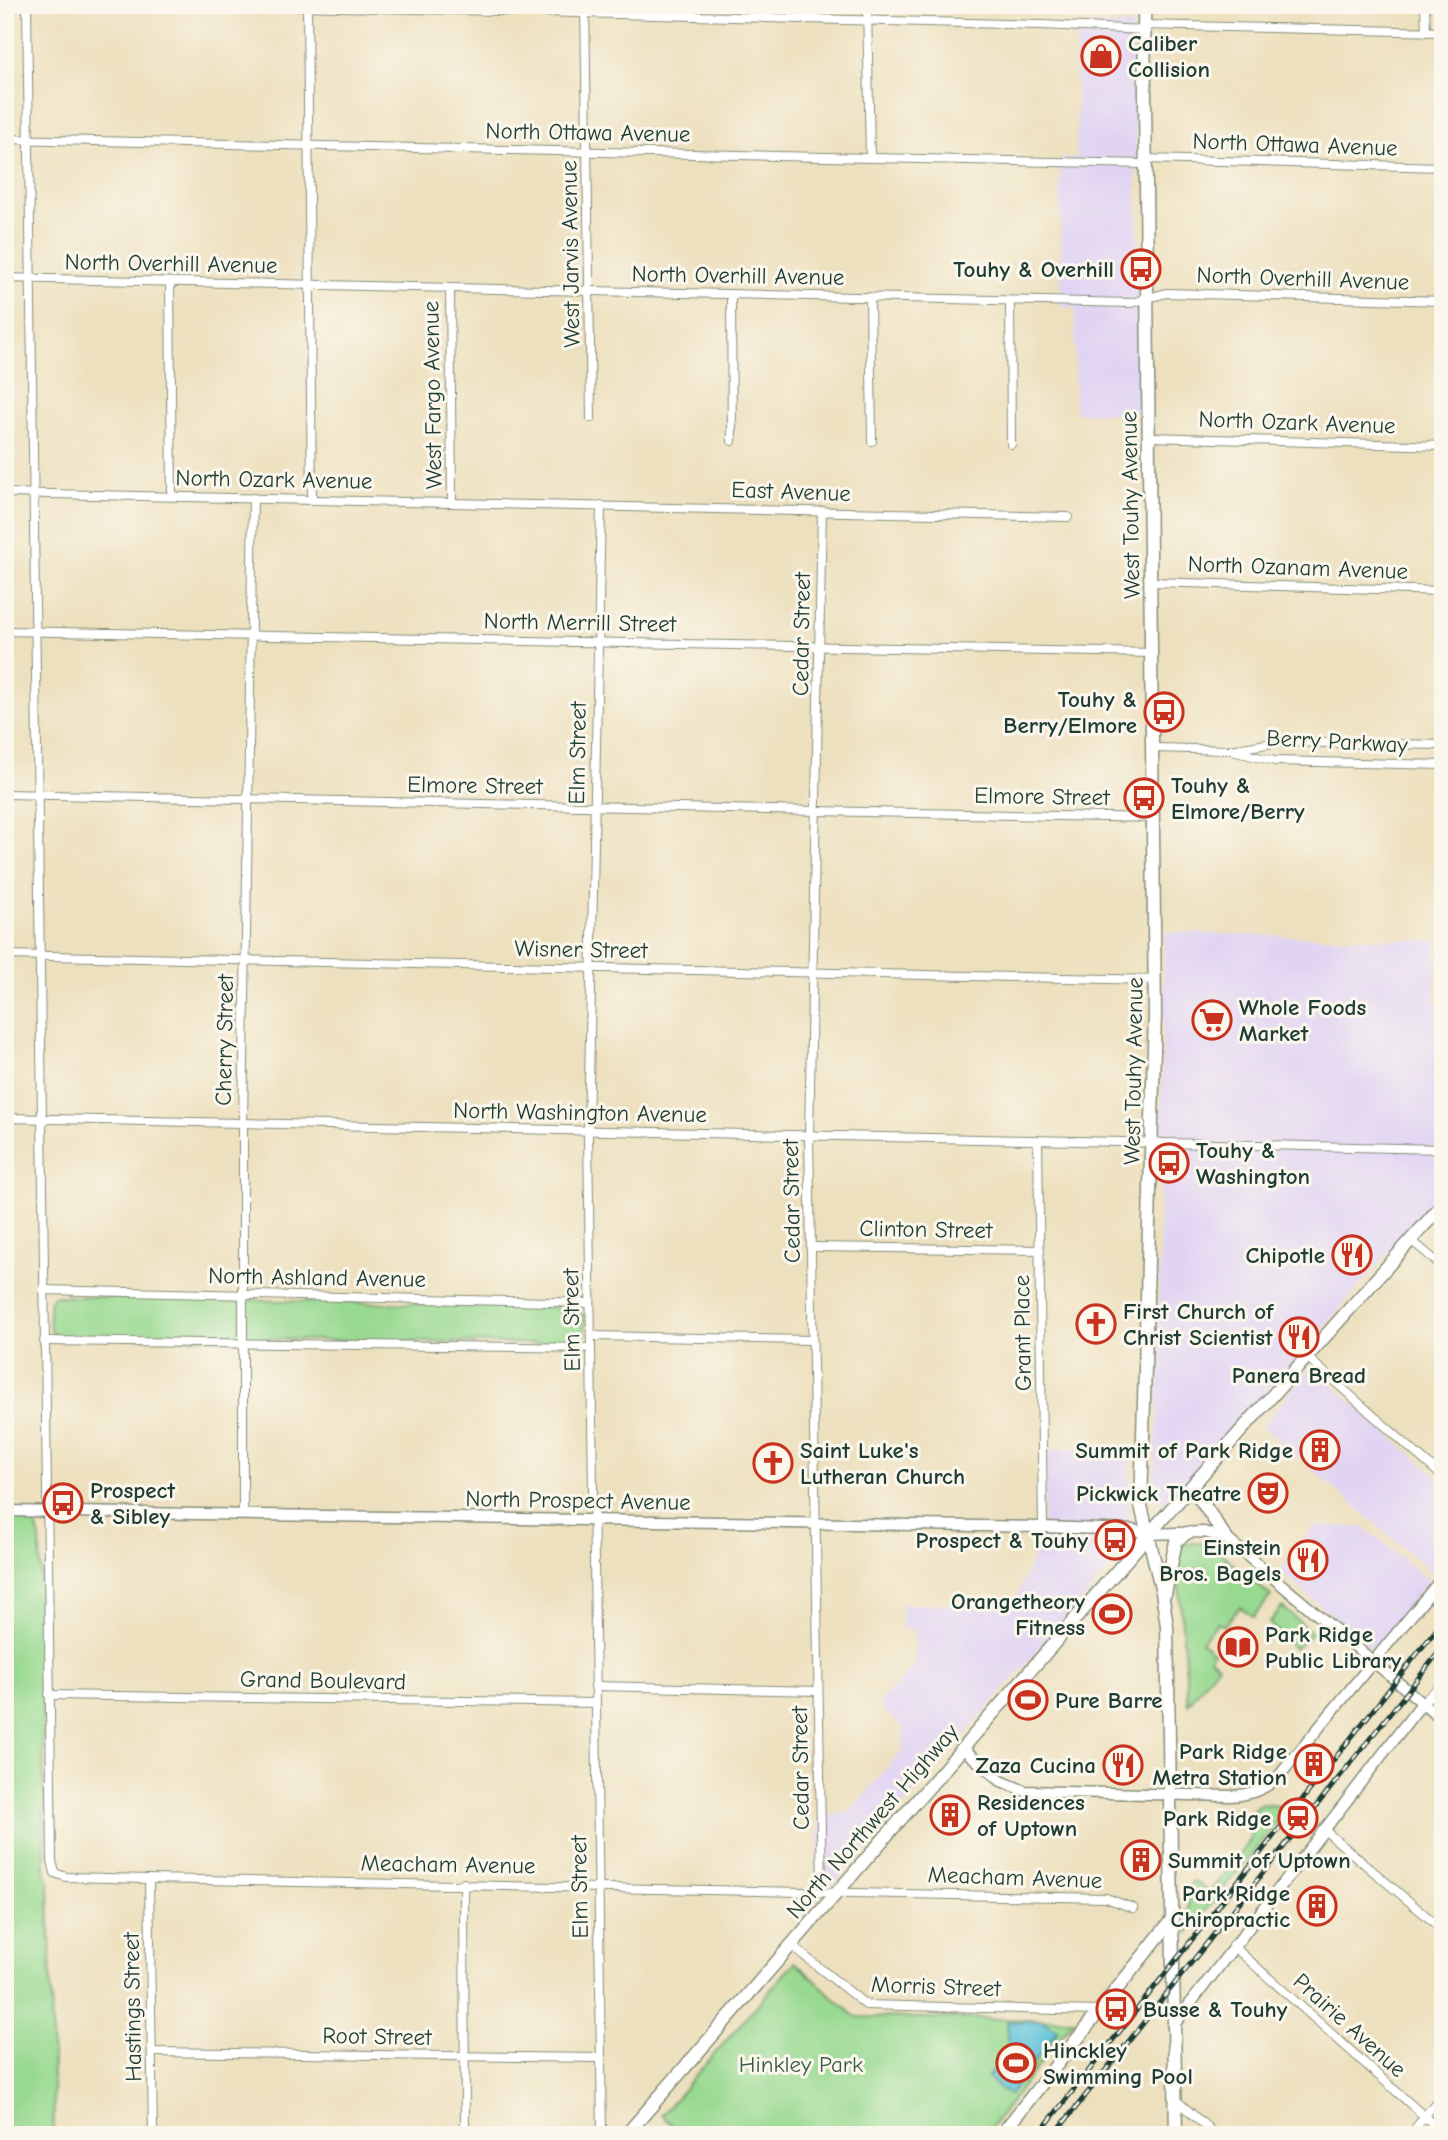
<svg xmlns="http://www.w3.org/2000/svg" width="1448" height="2140" font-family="'Comic Neue',sans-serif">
  <rect width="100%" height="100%" fill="#fbf7ec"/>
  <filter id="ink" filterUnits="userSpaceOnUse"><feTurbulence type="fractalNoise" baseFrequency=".0143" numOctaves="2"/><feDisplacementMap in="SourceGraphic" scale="14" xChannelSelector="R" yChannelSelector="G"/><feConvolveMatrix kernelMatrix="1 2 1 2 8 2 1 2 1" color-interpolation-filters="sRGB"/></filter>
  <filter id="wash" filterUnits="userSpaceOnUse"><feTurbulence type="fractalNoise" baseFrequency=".00686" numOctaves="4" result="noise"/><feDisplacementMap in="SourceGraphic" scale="28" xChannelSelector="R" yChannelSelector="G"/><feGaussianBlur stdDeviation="1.57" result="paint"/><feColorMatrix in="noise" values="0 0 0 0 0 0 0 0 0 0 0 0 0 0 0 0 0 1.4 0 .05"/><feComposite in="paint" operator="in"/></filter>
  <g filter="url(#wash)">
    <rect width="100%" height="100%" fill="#ede0be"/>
    <g fill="#e1d4f3">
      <path d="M1133 25 1142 413H1075V307H1061L1060 159 1077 158 1076 26Z"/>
      <path d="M1164 932 1437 941 1435 1004 1443 1005V1190L1178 1494 1165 1503 1155 1498 1153 1488 1157 1433Z"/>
      <path d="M1311 1366 1443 1482V1564L1434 1574 1262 1426Z"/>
      <path d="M1048 1449 1131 1451 1128 1548 829 1890 818 1888 819 1814H847L903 1750V1728L878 1705 915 1665V1630L901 1629V1604L1013 1605 1042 1535Z"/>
      <path d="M1314 1526 1363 1527 1430 1581 1373 1650 1279 1571Z"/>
    </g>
    <g fill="#98d990" stroke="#5c8b62" stroke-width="2">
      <path d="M54 1296 566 1307 584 1315 585 1335 569 1344 55 1336 50 1331 49 1302Z"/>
      <path d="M5 1517 33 1518 40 1537 45 1871 49 1882 54 2135H5Z"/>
      <path d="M1194 1542 1210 1544 1271 1596 1253 1617 1240 1607 1224 1626 1218 1622 1201 1641 1213 1653 1210 1658 1218 1665 1188 1704 1177 1557 1181 1546Z"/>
      <path d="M1282 1607 1312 1633 1295 1649 1269 1623Z"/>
      <path d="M1259 1804 1279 1806 1277 1822 1189 1932 1188 1888 1193 1881 1210 1892 1250 1840 1252 1812Z"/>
      <path d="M795 1962 855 2017 1074 2020 985 2135H683L661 2115Z"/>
    </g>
    <path fill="#5cc1d9" stroke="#3e7f86" stroke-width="2" d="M1042 2020 1058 2031 1009 2095 987 2078 1009 2048 1007 2022Z"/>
  </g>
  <g filter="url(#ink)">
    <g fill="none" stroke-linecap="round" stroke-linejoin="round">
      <g stroke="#868e79" stroke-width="10">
        <g id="minor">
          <path d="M27 5 52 1861 55 1873 66 1877 149 1879 1106 1898 1133 1908"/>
          <path d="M261 5 1042 25 1144 30"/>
          <path d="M307 5 312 499"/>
          <path d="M585 5 591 418"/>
          <path d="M867 5 870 158"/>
          <path d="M1425 5 1426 32"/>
          <path d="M1144 25 1443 32"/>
          <path d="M5 139 1146 164"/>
          <path d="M1146 159 1443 167"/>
          <path d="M5 278 1131 303 1166 293 1443 301"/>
          <path d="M170 282 172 496"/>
          <path d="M450 288 452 501"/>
          <path d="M731 294 732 441"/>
          <path d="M870 298 872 441"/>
          <path d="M1010 301 1011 444"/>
          <path d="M1150 437 1443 446"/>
          <path d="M5 493 1068 517"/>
          <path d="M601 505 588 1132 602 2135"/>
          <path d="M1152 582 1443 591"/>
          <path d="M5 631 1153 653"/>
          <path d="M1154 748 1230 750 1279 742 1443 745"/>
          <path d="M1236 752 1275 761 1443 765"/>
          <path d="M5 794 1154 818"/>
          <path d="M5 955 1155 980"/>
          <path d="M5 1118 1443 1149"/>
          <path d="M1038 1140 1043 1527"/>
          <path d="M1411 1240 1443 1267"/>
          <path d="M811 1247 1040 1250"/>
          <path d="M43 1290 590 1303"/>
          <path d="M591 1336 812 1340"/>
          <path d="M44 1341 591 1348"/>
          <path d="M1308 1358 1443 1477"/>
          <path d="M243 1514V1123L253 498"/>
          <path d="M595 1686 818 1691"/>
          <path d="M49 1695 596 1703"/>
          <path d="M1422 1703 1443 1683"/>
          <path d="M1323 1829 1443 1930"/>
          <path d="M149 1879 153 2135"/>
          <path d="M464 1883 465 2135"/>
          <path d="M822 1891 809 1136 822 511"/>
          <path d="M1232 1945 1443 2133"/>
          <path d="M792 1946 866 2005 1099 2011"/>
          <path d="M152 2052 601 2058"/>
          <path d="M1176 2100 1216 2135"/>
          <path d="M1410 2135 1443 2093"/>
        </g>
      </g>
      <g stroke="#868e79" stroke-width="13">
        <g id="tertiary">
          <path d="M5 1511 1043 1527 1133 1530 1149 1534 1204 1532 1226 1538 1443 1720"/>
          <path d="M962 1748 1001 1781 1025 1791 1230 1796C1249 1795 1265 1790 1279 1776L1443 1577"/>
          <path d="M1173 2026 1422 1703"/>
        </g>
      </g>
      <g stroke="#868e79" stroke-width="15">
        <g id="secondary">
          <path d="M1144 5 1155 1014 1141 1506 1162 1592 1167 1626 1176 2135"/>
          <path d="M1192 1487 1226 1538"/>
          <path d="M1165 1594 1176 1541 1187 1533"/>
          <path d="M626 2135 1149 1534 1443 1204"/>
          <path d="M1001 2135 1170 1922"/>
        </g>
      </g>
      <use href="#minor" stroke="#fff" stroke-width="8"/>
      <use href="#tertiary" stroke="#fff" stroke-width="10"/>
      <use href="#secondary" stroke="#fff" stroke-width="12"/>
      <g stroke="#1f3d34" stroke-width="5">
        <g id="rail">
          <path d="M1038 2135 1443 1621"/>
          <path d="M1054 2135 1443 1647"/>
        </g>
      </g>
      <use href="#rail" stroke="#fbf7ec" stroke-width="2.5" stroke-dasharray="8" stroke-linecap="butt"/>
    </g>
  </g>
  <defs>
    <g id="shop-ring" transform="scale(2.0125)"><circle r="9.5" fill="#fbf7ec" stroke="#c8321e" stroke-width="1.5"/><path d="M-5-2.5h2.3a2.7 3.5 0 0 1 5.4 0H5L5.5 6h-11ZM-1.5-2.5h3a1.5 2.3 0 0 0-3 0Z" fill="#c8321e"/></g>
    <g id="bus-ring" transform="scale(2.0125)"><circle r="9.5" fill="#fbf7ec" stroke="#c8321e" stroke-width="1.5"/><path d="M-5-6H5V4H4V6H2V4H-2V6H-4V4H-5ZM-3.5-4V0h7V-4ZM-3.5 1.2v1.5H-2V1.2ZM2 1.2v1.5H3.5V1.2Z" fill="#c8321e"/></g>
    <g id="supermarket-ring" transform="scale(2.0125)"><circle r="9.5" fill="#fbf7ec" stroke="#c8321e" stroke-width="1.5"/><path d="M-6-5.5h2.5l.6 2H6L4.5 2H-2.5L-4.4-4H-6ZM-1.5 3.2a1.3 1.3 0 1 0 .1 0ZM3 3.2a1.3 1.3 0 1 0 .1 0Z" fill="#c8321e"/></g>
    <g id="restaurant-ring" transform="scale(2.0125)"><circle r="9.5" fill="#fbf7ec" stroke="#c8321e" stroke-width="1.5"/><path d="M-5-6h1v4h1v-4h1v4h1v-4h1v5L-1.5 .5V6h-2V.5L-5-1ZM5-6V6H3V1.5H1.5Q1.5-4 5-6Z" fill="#c8321e"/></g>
    <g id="church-ring" transform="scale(2.0125)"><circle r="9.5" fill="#fbf7ec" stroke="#c8321e" stroke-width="1.5"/><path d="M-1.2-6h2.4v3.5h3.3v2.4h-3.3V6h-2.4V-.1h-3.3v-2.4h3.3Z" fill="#c8321e"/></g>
    <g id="building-ring" transform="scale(2.0125)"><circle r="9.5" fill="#fbf7ec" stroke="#c8321e" stroke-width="1.5"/><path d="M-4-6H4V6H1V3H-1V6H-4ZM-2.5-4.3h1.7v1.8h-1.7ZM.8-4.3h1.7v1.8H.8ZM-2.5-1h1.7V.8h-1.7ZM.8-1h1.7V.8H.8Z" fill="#c8321e"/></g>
    <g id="theatre-ring" transform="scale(2.0125)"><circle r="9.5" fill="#fbf7ec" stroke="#c8321e" stroke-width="1.5"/><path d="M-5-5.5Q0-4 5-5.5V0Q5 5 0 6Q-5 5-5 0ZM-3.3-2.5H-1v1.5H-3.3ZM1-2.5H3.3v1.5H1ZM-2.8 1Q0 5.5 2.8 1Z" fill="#c8321e"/></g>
    <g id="stadium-ring" transform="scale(2.0125)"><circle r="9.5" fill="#fbf7ec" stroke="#c8321e" stroke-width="1.5"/><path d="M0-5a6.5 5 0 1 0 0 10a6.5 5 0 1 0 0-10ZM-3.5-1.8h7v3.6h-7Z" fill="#c8321e"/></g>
    <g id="library-ring" transform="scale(2.0125)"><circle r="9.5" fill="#fbf7ec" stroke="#c8321e" stroke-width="1.5"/><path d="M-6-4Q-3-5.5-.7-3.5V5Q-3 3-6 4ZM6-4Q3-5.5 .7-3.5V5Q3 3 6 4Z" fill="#c8321e"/></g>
    <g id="station-ring" transform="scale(2.0125)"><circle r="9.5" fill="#fbf7ec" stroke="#c8321e" stroke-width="1.5"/><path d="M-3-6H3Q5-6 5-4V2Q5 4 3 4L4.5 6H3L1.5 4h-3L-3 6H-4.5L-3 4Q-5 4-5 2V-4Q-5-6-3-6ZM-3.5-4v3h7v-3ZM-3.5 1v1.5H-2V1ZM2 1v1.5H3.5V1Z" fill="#c8321e"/></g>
  </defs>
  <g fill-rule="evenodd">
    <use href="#shop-ring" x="1101" y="56"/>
    <use href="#bus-ring" x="1141" y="269"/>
    <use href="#bus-ring" x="1164" y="712"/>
    <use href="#bus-ring" x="1144" y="798"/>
    <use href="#supermarket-ring" x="1212" y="1020"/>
    <use href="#bus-ring" x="1169" y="1163"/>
    <use href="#restaurant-ring" x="1352" y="1255"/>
    <use href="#church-ring" x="1096" y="1324"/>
    <use href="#restaurant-ring" x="1299" y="1337"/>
    <use href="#building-ring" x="1320" y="1450"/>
    <use href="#church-ring" x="773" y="1463"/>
    <use href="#theatre-ring" x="1268" y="1493"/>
    <use href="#bus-ring" x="63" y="1503"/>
    <use href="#bus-ring" x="1115" y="1540"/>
    <use href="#restaurant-ring" x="1308" y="1560"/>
    <use href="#stadium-ring" x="1112" y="1614"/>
    <use href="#library-ring" x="1238" y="1647"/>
    <use href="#stadium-ring" x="1028" y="1700"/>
    <use href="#building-ring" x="1314" y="1764"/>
    <use href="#restaurant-ring" x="1123" y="1765"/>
    <use href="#building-ring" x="950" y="1815"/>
    <use href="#station-ring" x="1298" y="1818"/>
    <use href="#building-ring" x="1141" y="1860"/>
    <use href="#building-ring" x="1317" y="1906"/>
    <use href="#bus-ring" x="1116" y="2009"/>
    <use href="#stadium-ring" x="1016" y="2063"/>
  </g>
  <g text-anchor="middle" stroke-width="6" stroke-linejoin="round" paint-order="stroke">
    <g font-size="23" font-weight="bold" fill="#1f3d34" stroke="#fbf7ec" text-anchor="start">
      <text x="1128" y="51">Caliber<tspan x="1128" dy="26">Collision</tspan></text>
      <text x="1114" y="277" text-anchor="end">Touhy &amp; Overhill</text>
      <text x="1137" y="707" text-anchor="end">Touhy &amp;<tspan x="1137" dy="26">Berry/Elmore</tspan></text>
      <text x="1171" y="793">Touhy &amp;<tspan x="1171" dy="26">Elmore/Berry</tspan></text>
      <text x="1239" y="1015">Whole Foods<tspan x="1239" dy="26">Market</tspan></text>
      <text x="1196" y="1158">Touhy &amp;<tspan x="1196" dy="26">Washington</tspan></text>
      <text x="1325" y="1263" text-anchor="end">Chipotle</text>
      <text x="1123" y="1319">First Church of<tspan x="1123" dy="26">Christ Scientist</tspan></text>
      <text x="1299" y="1383" text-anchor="middle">Panera Bread</text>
      <text x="800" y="1458">Saint Luke's<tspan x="800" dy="26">Lutheran Church</tspan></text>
      <text x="1293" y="1458" text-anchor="end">Summit of Park Ridge</text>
      <text x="90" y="1498">Prospect<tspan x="90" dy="26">&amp; Sibley</tspan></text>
      <text x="1241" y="1501" text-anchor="end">Pickwick Theatre</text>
      <text x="1088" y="1548" text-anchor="end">Prospect &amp; Touhy</text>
      <text x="1281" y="1555" text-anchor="end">Einstein<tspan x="1281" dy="26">Bros. Bagels</tspan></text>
      <text x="1085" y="1609" text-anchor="end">Orangetheory<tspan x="1085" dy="26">Fitness</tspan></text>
      <text x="1265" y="1642">Park Ridge<tspan x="1265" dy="26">Public Library</tspan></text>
      <text x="1055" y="1708">Pure Barre</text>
      <text x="1287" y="1759" text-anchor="end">Park Ridge<tspan x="1287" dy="26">Metra Station</tspan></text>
      <text x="1096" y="1773" text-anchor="end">Zaza Cucina</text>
      <text x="977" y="1810">Residences<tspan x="977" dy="26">of Uptown</tspan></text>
      <text x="1271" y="1826" text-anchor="end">Park Ridge</text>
      <text x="1168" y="1868">Summit of Uptown</text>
      <text x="1290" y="1901" text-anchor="end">Park Ridge<tspan x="1290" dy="26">Chiropractic</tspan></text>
      <text x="1143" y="2017">Busse &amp; Touhy</text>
      <text x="1043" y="2058">Hinckley<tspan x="1043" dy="26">Swimming Pool</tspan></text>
    </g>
    <g font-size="23" fill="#1f3d34" stroke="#fbf7ec">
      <text transform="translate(588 132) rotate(1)" y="8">North Ottawa Avenue</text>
      <text transform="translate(1295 144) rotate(2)" y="8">North Ottawa Avenue</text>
      <text transform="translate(570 254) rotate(-91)" y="8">West Jarvis Avenue</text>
      <text transform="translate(171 263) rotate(1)" y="8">North Overhill Avenue</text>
      <text transform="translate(738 275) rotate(1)" y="8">North Overhill Avenue</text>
      <text transform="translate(1303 278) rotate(2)" y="8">North Overhill Avenue</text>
      <text transform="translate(432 395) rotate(-91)" y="8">West Fargo Avenue</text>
      <text transform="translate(1297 422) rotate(2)" y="8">North Ozark Avenue</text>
      <text transform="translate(274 479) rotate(1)" y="8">North Ozark Avenue</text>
      <text transform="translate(791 491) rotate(2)" y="8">East Avenue</text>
      <text transform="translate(1130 505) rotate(-91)" y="8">West Touhy Avenue</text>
      <text transform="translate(1298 567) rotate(2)" y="8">North Ozanam Avenue</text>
      <text transform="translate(580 622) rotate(1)" y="8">North Merrill Street</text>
      <text transform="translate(801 634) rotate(-89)" y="8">Cedar Street</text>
      <text transform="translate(1337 741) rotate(3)" y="8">Berry Parkway</text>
      <text transform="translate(577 753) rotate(-89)" y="8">Elm Street</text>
      <text transform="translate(475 785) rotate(1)" y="8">Elmore Street</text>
      <text transform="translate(1042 796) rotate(1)" y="8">Elmore Street</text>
      <text transform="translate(581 949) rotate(1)" y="8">Wisner Street</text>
      <text transform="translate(224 1040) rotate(-89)" y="8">Cherry Street</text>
      <text transform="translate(1133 1071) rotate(-89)" y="8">West Touhy Avenue</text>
      <text transform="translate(580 1112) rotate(1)" y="8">North Washington Avenue</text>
      <text transform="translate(791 1201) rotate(-91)" y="8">Cedar Street</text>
      <text transform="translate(926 1229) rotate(1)" y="8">Clinton Street</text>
      <text transform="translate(317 1277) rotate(1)" y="8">North Ashland Avenue</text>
      <text transform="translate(571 1320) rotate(-91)" y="8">Elm Street</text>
      <text transform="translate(1022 1333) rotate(-91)" y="8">Grant Place</text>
      <text transform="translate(578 1500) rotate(1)" y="8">North Prospect Avenue</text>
      <text transform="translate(323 1680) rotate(1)" y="8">Grand Boulevard</text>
      <text transform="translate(800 1768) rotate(-91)" y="8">Cedar Street</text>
      <text transform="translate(872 1821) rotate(-49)" y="8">North Northwest Highway</text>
      <text transform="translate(448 1864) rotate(1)" y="8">Meacham Avenue</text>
      <text transform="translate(1015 1877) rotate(2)" y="8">Meacham Avenue</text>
      <text transform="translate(579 1887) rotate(-91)" y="8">Elm Street</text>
      <text transform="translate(936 1986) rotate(2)" y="8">Morris Street</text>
      <text transform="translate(132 2007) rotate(-91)" y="8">Hastings Street</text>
      <text transform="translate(1350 2025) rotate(42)" y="8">Prairie Avenue</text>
      <text transform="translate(377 2036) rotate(1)" y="8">Root Street</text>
    </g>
    <g font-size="23" fill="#375c46" stroke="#fbf7ec">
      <text x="801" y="2072">Hinkley Park</text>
    </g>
  </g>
  <rect width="1448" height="2140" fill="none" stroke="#fbf7ec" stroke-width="28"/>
</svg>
